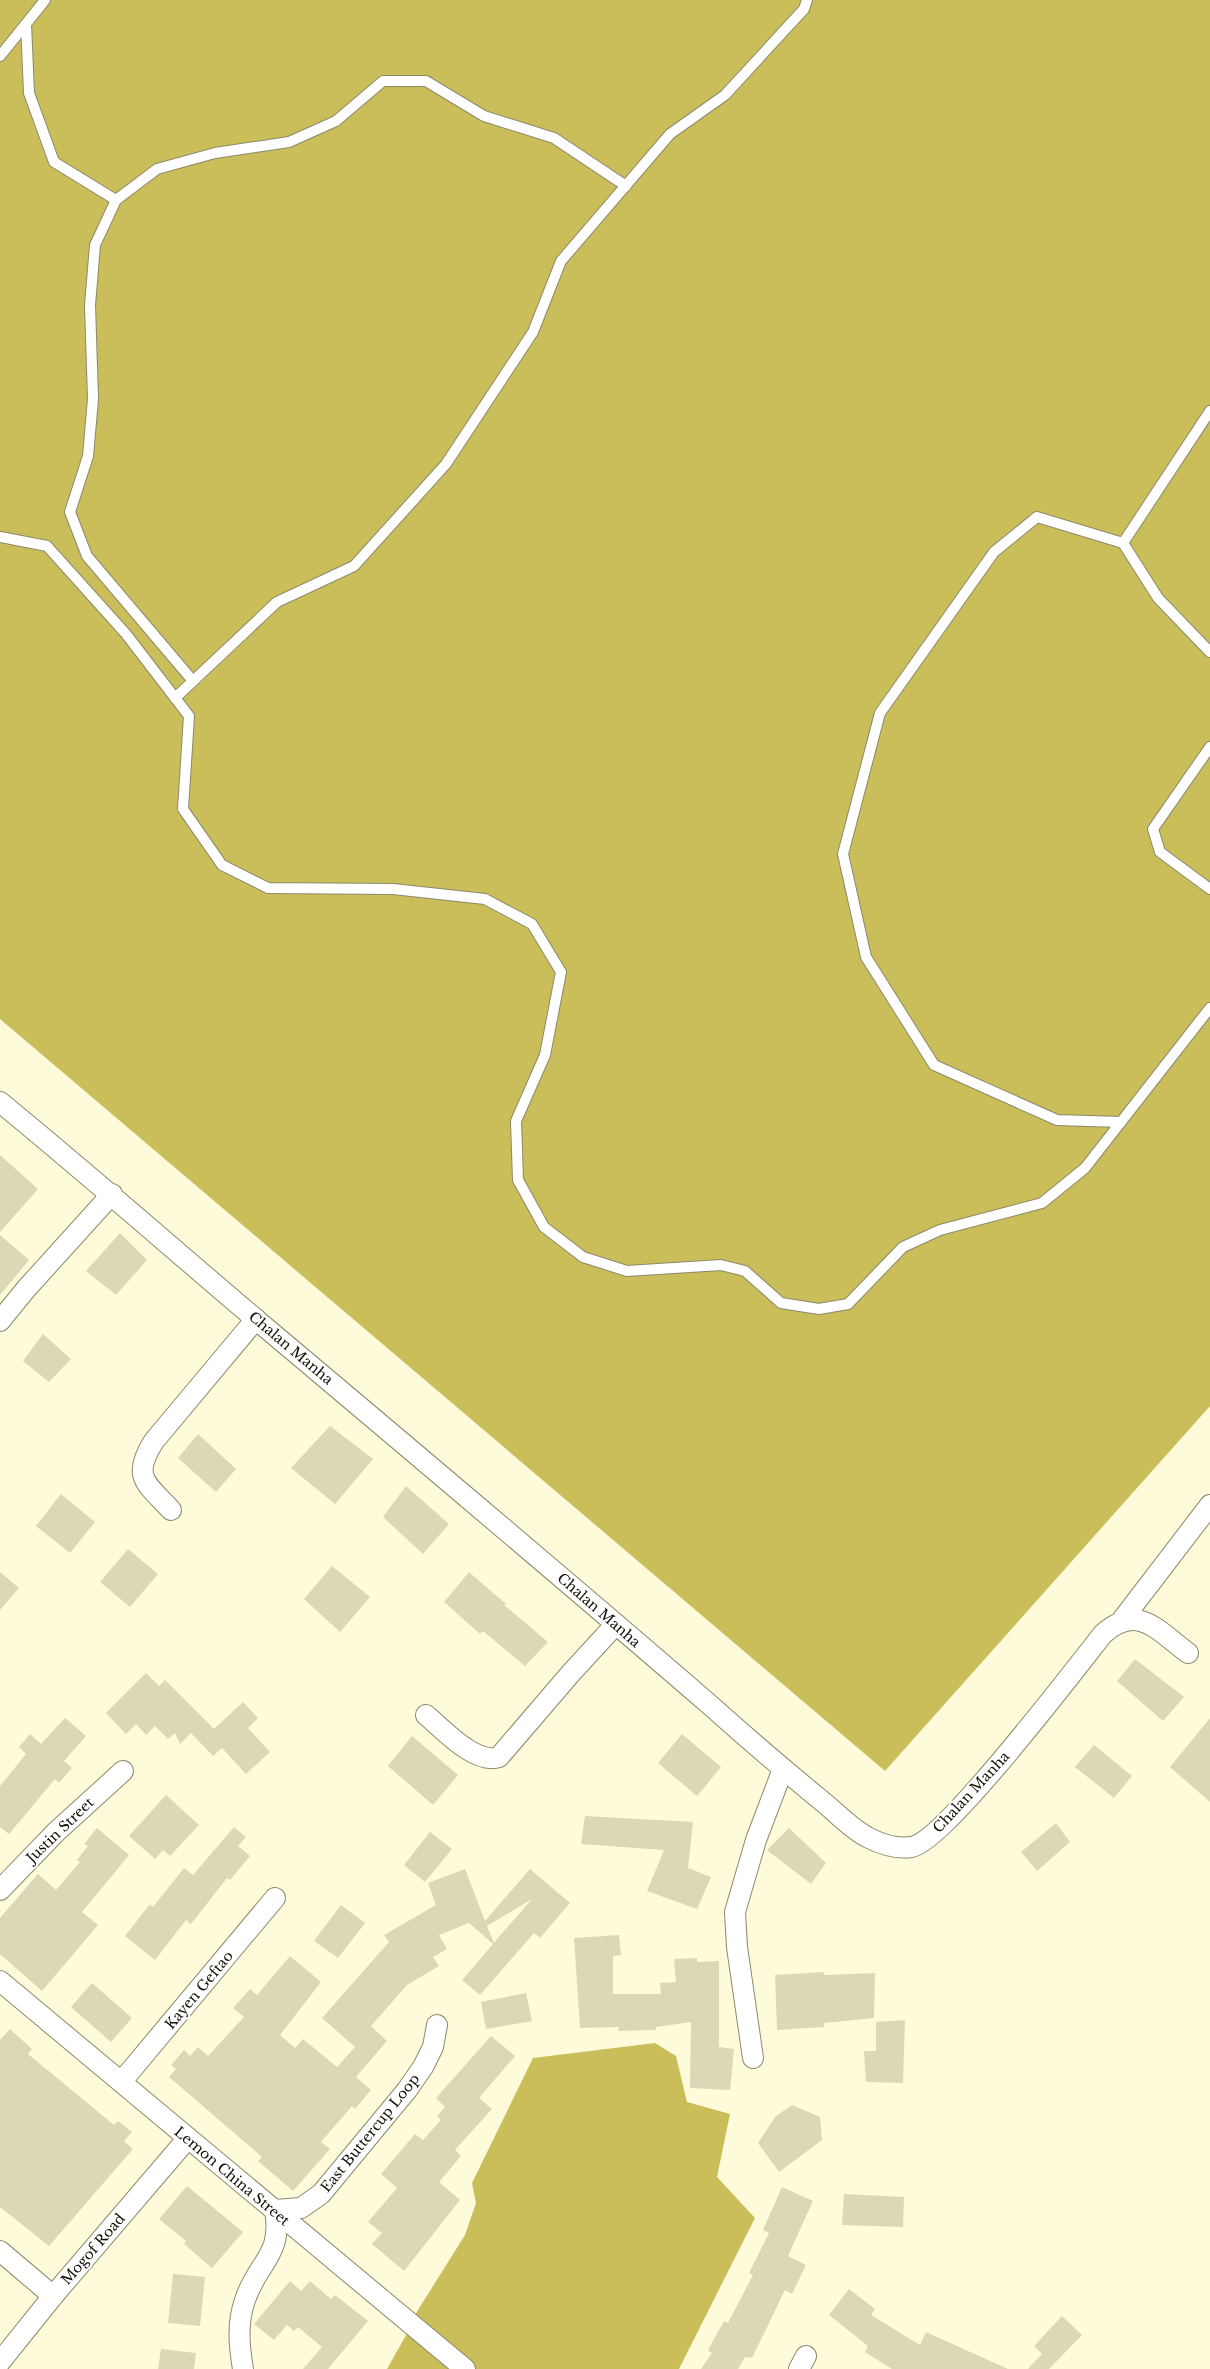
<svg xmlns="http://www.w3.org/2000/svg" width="1210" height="2369" font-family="'Libre Baskerville',serif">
  <rect width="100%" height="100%" fill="#fefbdb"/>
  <g fill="#cabe5a">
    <path d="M0 0H1210V1406L885 1771 0 1019Z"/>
    <path d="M655 2043 676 2056 687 2102 730 2114 717 2177 755 2218 679 2369H474L413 2318 465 2235 476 2203 472 2183 533 2058Z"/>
    <path d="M409 2330 458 2369H387Z"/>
  </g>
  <g fill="#dbd8b8" fill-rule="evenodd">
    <path d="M0 1155 38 1189 0 1232Z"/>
    <path d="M120 1233 147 1260 116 1295 86 1271Z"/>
    <path d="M0 1235 29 1260 0 1295Z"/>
    <path d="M43 1334 71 1359 49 1382 23 1361Z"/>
    <path d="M330 1426 373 1459 335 1504 291 1468Z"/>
    <path d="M198 1434 236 1469 216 1492 178 1458Z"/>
    <path d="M406 1486 449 1524 423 1554 383 1517Z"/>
    <path d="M61 1494 95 1522 70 1553 36 1526Z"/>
    <path d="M128 1549 158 1574 130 1607 100 1582Z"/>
    <path d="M332 1566 370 1597 340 1632 304 1599Z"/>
    <path d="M0 1572 19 1588 0 1610Z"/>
    <path d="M469 1572 506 1604 504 1605 548 1642 525 1666 483 1631 480 1634 444 1602Z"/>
    <path d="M1135 1659 1184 1697 1163 1721 1117 1681Z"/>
    <path d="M146 1673 159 1686 165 1680 214 1729 243 1702 258 1718 248 1728 270 1752 246 1774 222 1748 213 1756 191 1733 180 1744 175 1733 168 1739 155 1726 146 1735 136 1724 126 1734 106 1713Z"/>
    <path d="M65 1718 86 1736 64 1761 72 1768 59 1783 55 1779 9 1834 0 1827V1786L26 1754 19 1747 30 1734 41 1744Z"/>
    <path d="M1210 1718V1802L1170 1767Z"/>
    <path d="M682 1734 721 1767 697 1796 658 1763Z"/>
    <path d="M412 1736 458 1775 433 1805 388 1766Z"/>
    <path d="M1094 1745 1132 1776 1114 1798 1075 1767Z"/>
    <path d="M166 1795 199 1825 170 1856 163 1850 155 1859 129 1836Z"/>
    <path d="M585 1816 693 1822 688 1868 711 1877 697 1909 647 1891 664 1850 581 1844Z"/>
    <path d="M1056 1823 1070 1842 1037 1871 1021 1852Z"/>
    <path d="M234 1827 246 1837 238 1846 250 1856 230 1880 227 1878 191 1924 186 1920 155 1960 125 1936 150 1904 153 1907 184 1868 193 1875Z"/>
    <path d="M97 1828 129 1855 82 1912 98 1925 42 1991 0 1954V1918L38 1874 56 1890 80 1862 77 1860 88 1846 84 1844Z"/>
    <path d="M789 1828 826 1863 811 1884 767 1850Z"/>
    <path d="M430 1832 452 1849 425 1882 404 1865Z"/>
    <path d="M465 1869 485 1921 530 1869 570 1903 540 1938 534 1933 480 1995 462 1980 493 1944 469 1923 439 1935 447 1949 433 1957 439 1966 407 1985 371 2026 387 2041 356 2077 371 2090 355 2109 352 2106 321 2142 330 2149 293 2191 258 2161 262 2157 169 2077 176 2069 171 2065 184 2050 190 2056 198 2047 208 2056 244 2017 233 2008 250 1989 257 1995 290 1956 321 1982 280 2035 295 2048 303 2039 337 2067 355 2047 322 2018 389 1942 384 1935 436 1905 428 1883ZM532 1899 497 1939 494 1943 487 1926Z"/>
    <path d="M341 1905 365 1923 338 1958 314 1941Z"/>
    <path d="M619 1935 621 1955 613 1956V1994H661L660 1983 676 1982 674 1959 697 1958V1962L719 1961V2047L734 2049 730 2090 690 2088 691 2022 656 2027V2030L618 2031 619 2027 580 2028 574 1938Z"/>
    <path d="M824 1972V1975L875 1973 874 2018 824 2023V2027L777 2030 775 1975Z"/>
    <path d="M92 1983 132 2018 111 2042 71 2007Z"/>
    <path d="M526 1993 532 2021 486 2029 481 2002Z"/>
    <path d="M905 2020 903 2083 866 2082 864 2051H876V2022Z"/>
    <path d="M10 2029 32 2049 28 2054 114 2125 118 2121 132 2132 124 2141 133 2149 49 2246 0 2207V2040Z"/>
    <path d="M491 2036 515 2056 479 2098 492 2109 455 2150 461 2156 439 2182 460 2200 404 2271 372 2244 382 2233 368 2222 397 2188 381 2174 415 2134 423 2140 441 2120 437 2116 445 2107 436 2098Z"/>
    <path d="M792 2105 820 2117 822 2140 779 2172 758 2143 776 2116Z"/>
    <path d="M187 2186 243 2232 212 2268 184 2244 186 2241 159 2219Z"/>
    <path d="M782 2187 813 2201 788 2256 806 2265 792 2294 785 2290 752 2358 745 2357 738 2369H701L712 2353 708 2350 724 2321 728 2323 753 2275 749 2273 769 2233 763 2230Z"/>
    <path d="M844 2194 904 2197 903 2227 842 2225Z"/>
    <path d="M173 2274 205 2277 200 2326 168 2323Z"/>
    <path d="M290 2281 301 2291 310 2281 331 2299 335 2295 368 2321 328 2369H303L322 2347 298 2327 294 2331 287 2325 274 2340 254 2324Z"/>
    <path d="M849 2289 875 2309 871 2315 920 2345 926 2332 1008 2369H892L865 2352 868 2346 829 2315Z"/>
    <path d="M1062 2316 1082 2335 1049 2369H1028L1042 2354 1034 2346Z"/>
    <path d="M161 2349 196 2353 194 2369H158Z"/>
  </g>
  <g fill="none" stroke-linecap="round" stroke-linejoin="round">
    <g stroke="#8c896b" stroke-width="12">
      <g id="lane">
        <path d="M26 24 29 93 54 162 116 200"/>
        <path d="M0 56 45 0"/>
        <path d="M1210 411 1123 543 1158 598 1210 652"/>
        <path d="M0 537 47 546 126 634 189 716 183 809 222 865 268 888 393 889 485 899 532 924 561 972 545 1055 516 1121 518 1180 544 1227 583 1257 627 1271 721 1265 745 1271 781 1303 819 1309 848 1304 903 1247 940 1230 1042 1203 1085 1168 1210 1008"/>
        <path d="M193 681 87 556 70 512 88 456 93 399 90 305 95 245 116 200 157 169 215 153 289 142 336 121 383 81H426L484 116 554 138 626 186"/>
        <path d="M175 698 277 602 354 566 446 464 533 332 561 261 670 134 725 95 804 9 807 0"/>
        <path d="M1210 747 1153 829 1160 852 1210 889"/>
        <path d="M1121 1122 1057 1120 934 1065 866 957 843 854 880 713 994 552 1037 517 1123 543"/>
      </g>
    </g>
    <g stroke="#8c896b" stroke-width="22">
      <g id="street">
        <path d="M0 1102C88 1174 173 1249 259 1322 410 1449 561 1576 710 1705 747 1738 784 1770 822 1801 837 1813 851 1829 869 1838 881 1844 897 1849 911 1847 943 1843 1076 1668 1103 1634 1138 1603 1157 1630 1188 1653"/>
        <path d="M0 1321 26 1289 112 1194"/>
        <path d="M171 1510C146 1483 131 1477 154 1441L256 1319"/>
        <path d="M1122 1620 1210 1505"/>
        <path d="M426 1715C443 1729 475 1765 499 1757L571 1673 616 1624"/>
        <path d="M0 1890 56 1832 123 1771"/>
        <path d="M0 1981 465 2369"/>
        <path d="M753 2058 737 1947 735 1912 756 1840 783 1769"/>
        <path d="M122 2081 275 1898"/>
        <path d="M0 2251 53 2296"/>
        <path d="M0 2362 53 2296 188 2138"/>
        <path d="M243 2369C239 2345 237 2323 245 2300 258 2261 283 2256 275 2210L301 2208 321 2194 407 2090 423 2067 433 2047 437 2025"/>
        <path d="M799 2369 806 2356"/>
      </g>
    </g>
    <use href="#lane" stroke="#fff" stroke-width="10"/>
    <use href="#street" stroke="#fff" stroke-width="20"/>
  </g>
  <g text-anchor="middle" stroke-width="4" stroke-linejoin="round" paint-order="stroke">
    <g font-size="14" fill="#131207" stroke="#fff">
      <text transform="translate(291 1348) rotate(40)" y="5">Chalan Manha</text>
      <text transform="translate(599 1610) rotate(41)" y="5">Chalan Manha</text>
      <text transform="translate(971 1792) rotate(-47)" y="5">Chalan Manha</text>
      <text transform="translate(60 1830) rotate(-44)" y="5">Justin Street</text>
      <text transform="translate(199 1990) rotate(-50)" y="5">Kayen Geftao</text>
      <text transform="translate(370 2133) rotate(-51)" y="5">East Buttercup Loop</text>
      <text transform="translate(232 2176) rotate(40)" y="5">Lemon China Street</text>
      <text transform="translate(93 2249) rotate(-49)" y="5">Mogof Road</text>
    </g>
  </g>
</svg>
